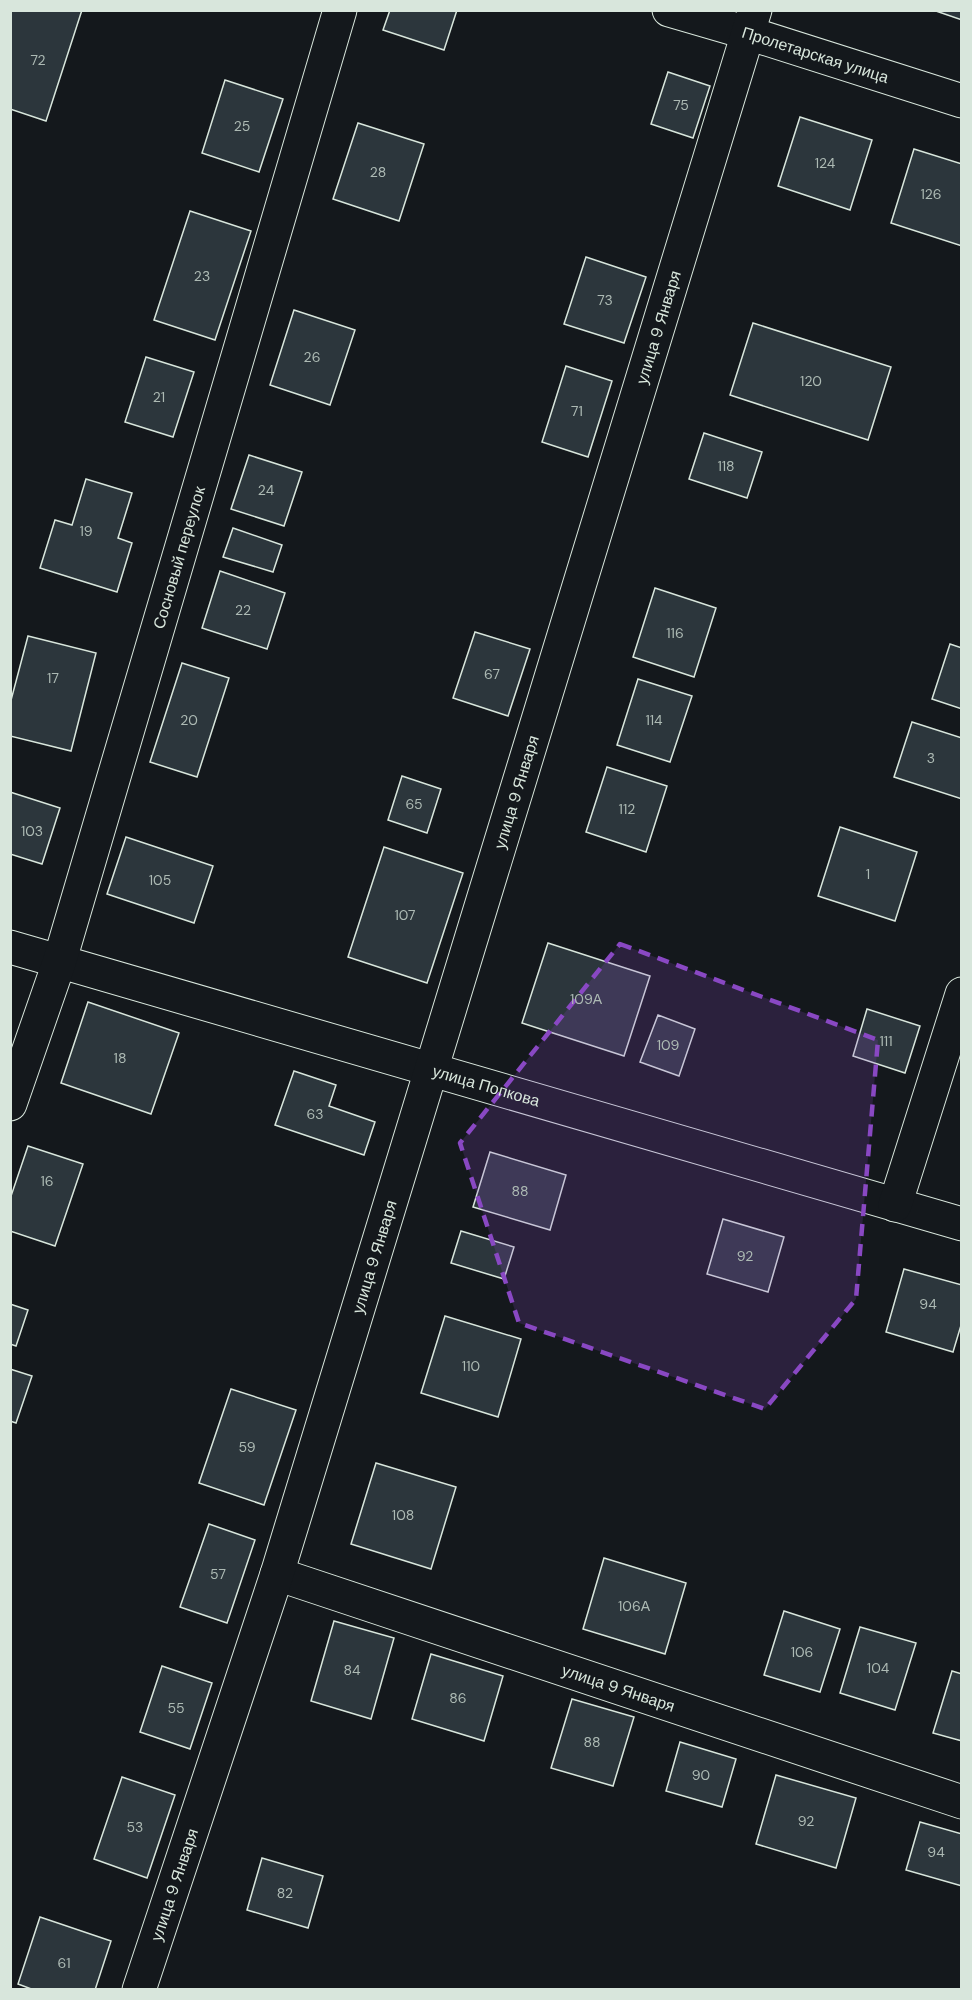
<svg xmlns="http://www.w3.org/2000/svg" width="972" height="2000" font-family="'DM Sans',sans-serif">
  <rect width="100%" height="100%" fill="#14181c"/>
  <g fill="#2c363c" stroke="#d8e6dc" stroke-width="1.5">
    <path d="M10 10H82L46 121 10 109Z"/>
    <path d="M390 10H457L444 50 383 30Z"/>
    <path d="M933 10H962V20Z"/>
    <path d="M668 72 710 86 693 138 651 124Z"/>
    <path d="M225 80 283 99 259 172 202 153Z"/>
    <path d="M800 117 872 140 850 210 778 186Z"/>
    <path d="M358 123 424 144 399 221 333 199Z"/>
    <path d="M914 149 962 164V246L891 223Z"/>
    <path d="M190 211 251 231 215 340 154 320Z"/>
    <path d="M586 257 646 277 624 343 564 324Z"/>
    <path d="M294 310 355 330 330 405 270 385Z"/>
    <path d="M753 323 891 367 868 440 730 395Z"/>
    <path d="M146 357 194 372 173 437 125 422Z"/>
    <path d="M566 366 612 381 588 457 542 442Z"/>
    <path d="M704 433 762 452 747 498 689 479Z"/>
    <path d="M249 455 302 472 284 526 231 509Z"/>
    <path d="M86 479 132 493 118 538 132 543 117 592 40 568 55 520 72 525Z"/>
    <path d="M233 528 282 545 273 572 223 557Z"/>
    <path d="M220 571 285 593 267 649 202 628Z"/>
    <path d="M655 588 716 608 694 677 633 657Z"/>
    <path d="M475 632 530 649 508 716 453 698Z"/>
    <path d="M28 636 96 653 71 751 10 736V704Z"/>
    <path d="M950 644 962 648V709L932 699Z"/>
    <path d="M182 663 229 678 197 777 150 762Z"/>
    <path d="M638 679 692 696 670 762 617 745Z"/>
    <path d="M912 722 962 738V799L894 777Z"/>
    <path d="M607 767 667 786 646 852 586 832Z"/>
    <path d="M402 776 441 789 427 833 388 820Z"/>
    <path d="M10 792 60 808 42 864 10 854Z"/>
    <path d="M840 827 917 852 895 921 818 896Z"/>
    <path d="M126 837 213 866 194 923 107 894Z"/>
    <path d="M384 847 463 873 427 983 348 957Z"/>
    <path d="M548 943 650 976 624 1056 522 1023Z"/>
    <path d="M88 1002 179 1033 151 1114 61 1083Z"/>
    <path d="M867 1009 920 1026 905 1073 853 1056Z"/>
    <path d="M658 1015 695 1029 679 1076 640 1062Z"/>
    <path d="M294 1071 336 1085 329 1106 375 1122 364 1155 275 1125Z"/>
    <path d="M28 1146 83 1164 55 1246 10 1231V1199Z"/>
    <path d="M490 1152 566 1175 550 1230 473 1207Z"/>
    <path d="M723 1219 784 1237 768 1292 707 1274Z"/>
    <path d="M461 1231 514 1247 504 1279 451 1263Z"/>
    <path d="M904 1269 962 1285V1322L953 1352 886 1332Z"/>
    <path d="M10 1304 28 1310 16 1346 10 1344Z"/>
    <path d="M445 1316 521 1339 498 1417 421 1393Z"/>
    <path d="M10 1369 32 1376 16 1423 10 1421Z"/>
    <path d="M231 1389 296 1410 264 1505 199 1483Z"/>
    <path d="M376 1463 456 1487 431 1569 351 1544Z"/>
    <path d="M209 1524 255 1540 227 1623 180 1607Z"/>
    <path d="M604 1558 686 1583 665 1654 583 1629Z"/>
    <path d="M784 1611 840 1629 820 1692 764 1675Z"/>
    <path d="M334 1621 394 1638 371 1719 311 1701Z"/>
    <path d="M860 1627 916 1643 895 1710 840 1693Z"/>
    <path d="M431 1654 503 1676 484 1741 412 1719Z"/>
    <path d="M162 1666 212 1683 190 1749 140 1732Z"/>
    <path d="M952 1671 962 1674V1741L933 1733Z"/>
    <path d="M572 1699 634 1717 613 1786 551 1768Z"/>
    <path d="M680 1742 736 1759 722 1807 666 1791Z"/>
    <path d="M776 1775 856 1798 836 1868 756 1844Z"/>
    <path d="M122 1777 175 1795 147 1878 94 1859Z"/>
    <path d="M920 1822 962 1834V1886L906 1870Z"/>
    <path d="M262 1858 323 1876 308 1928 247 1910Z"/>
    <path d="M40 1917 111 1941 95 1990H34L18 1984Z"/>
  </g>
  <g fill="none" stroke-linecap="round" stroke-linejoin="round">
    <g stroke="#d8e6dc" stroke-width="35">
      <g id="minor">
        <path id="s1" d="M669 10 748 33 962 101"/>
        <path id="s2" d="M10 947 962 1224"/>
        <path id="s3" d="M10 1104 59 963 340 10"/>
        <path d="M895 1205 962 994"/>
        <path id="s4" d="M277 1574 962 1802"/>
        <path id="s5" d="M139 1990 277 1574 755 10"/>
      </g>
    </g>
    <use href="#minor" stroke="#14181c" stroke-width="33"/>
  </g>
  <path fill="#8948c3" fill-opacity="0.2" stroke="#8948c3" stroke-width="4.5" stroke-dasharray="12 8" stroke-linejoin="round" d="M620 944 878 1040 856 1299 765 1409 519 1323 460 1143Z"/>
  <g text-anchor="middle" stroke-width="4.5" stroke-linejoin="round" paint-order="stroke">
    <g font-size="14" fill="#adbab4">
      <text x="38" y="65">72</text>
      <text x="681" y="110">75</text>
      <text x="242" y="131">25</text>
      <text x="825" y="168">124</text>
      <text x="378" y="177">28</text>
      <text x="931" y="199">126</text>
      <text x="202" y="281">23</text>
      <text x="605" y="305">73</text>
      <text x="312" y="362">26</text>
      <text x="811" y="386">120</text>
      <text x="159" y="402">21</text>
      <text x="577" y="416">71</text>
      <text x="726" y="471">118</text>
      <text x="266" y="495">24</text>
      <text x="86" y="536">19</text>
      <text x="243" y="615">22</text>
      <text x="675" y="638">116</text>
      <text x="492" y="679">67</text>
      <text x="53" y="683">17</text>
      <text x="189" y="725">20</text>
      <text x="654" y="725">114</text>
      <text x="931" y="763">3</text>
      <text x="414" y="809">65</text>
      <text x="627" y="814">112</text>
      <text x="32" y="836">103</text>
      <text x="868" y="879">1</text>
      <text x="160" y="885">105</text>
      <text x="405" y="920">107</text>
      <text x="586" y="1004">109А</text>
      <text x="886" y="1046">111</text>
      <text x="668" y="1050">109</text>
      <text x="120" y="1063">18</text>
      <text x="315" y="1119">63</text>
      <text x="47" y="1186">16</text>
      <text x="520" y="1196">88</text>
      <text x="745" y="1261">92</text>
      <text x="928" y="1309">94</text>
      <text x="471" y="1371">110</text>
      <text x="247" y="1452">59</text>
      <text x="403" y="1520">108</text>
      <text x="218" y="1579">57</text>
      <text x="634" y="1611">106А</text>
      <text x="802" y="1657">106</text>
      <text x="878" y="1673">104</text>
      <text x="352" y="1675">84</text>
      <text x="458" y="1703">86</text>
      <text x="176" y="1713">55</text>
      <text x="592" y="1747">88</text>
      <text x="701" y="1780">90</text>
      <text x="806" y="1826">92</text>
      <text x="135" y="1832">53</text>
      <text x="936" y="1857">94</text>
      <text x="285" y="1898">82</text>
      <text x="64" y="1968">61</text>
    </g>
    <g font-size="16" fill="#d8e6dc" stroke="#14181c">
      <text dy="6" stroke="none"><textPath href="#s1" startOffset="153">Пролетарская улица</textPath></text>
      <text dy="6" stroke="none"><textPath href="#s5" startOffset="1742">улица 9 Января</textPath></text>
      <text dy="6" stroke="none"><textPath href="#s3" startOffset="572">Сосновый переулок</textPath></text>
      <text dy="6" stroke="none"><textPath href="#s5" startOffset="1256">улица 9 Января</textPath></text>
      <text dy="6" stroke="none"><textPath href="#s2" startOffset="496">улица Попкова</textPath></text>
      <text dy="6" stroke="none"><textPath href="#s5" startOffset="770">улица 9 Января</textPath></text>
      <text dy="6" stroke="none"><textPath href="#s4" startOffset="360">улица 9 Января</textPath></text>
      <text dy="6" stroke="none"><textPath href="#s5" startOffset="111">улица 9 Января</textPath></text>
    </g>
  </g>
  <rect width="972" height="2000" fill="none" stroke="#d8e6dc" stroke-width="24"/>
</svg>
